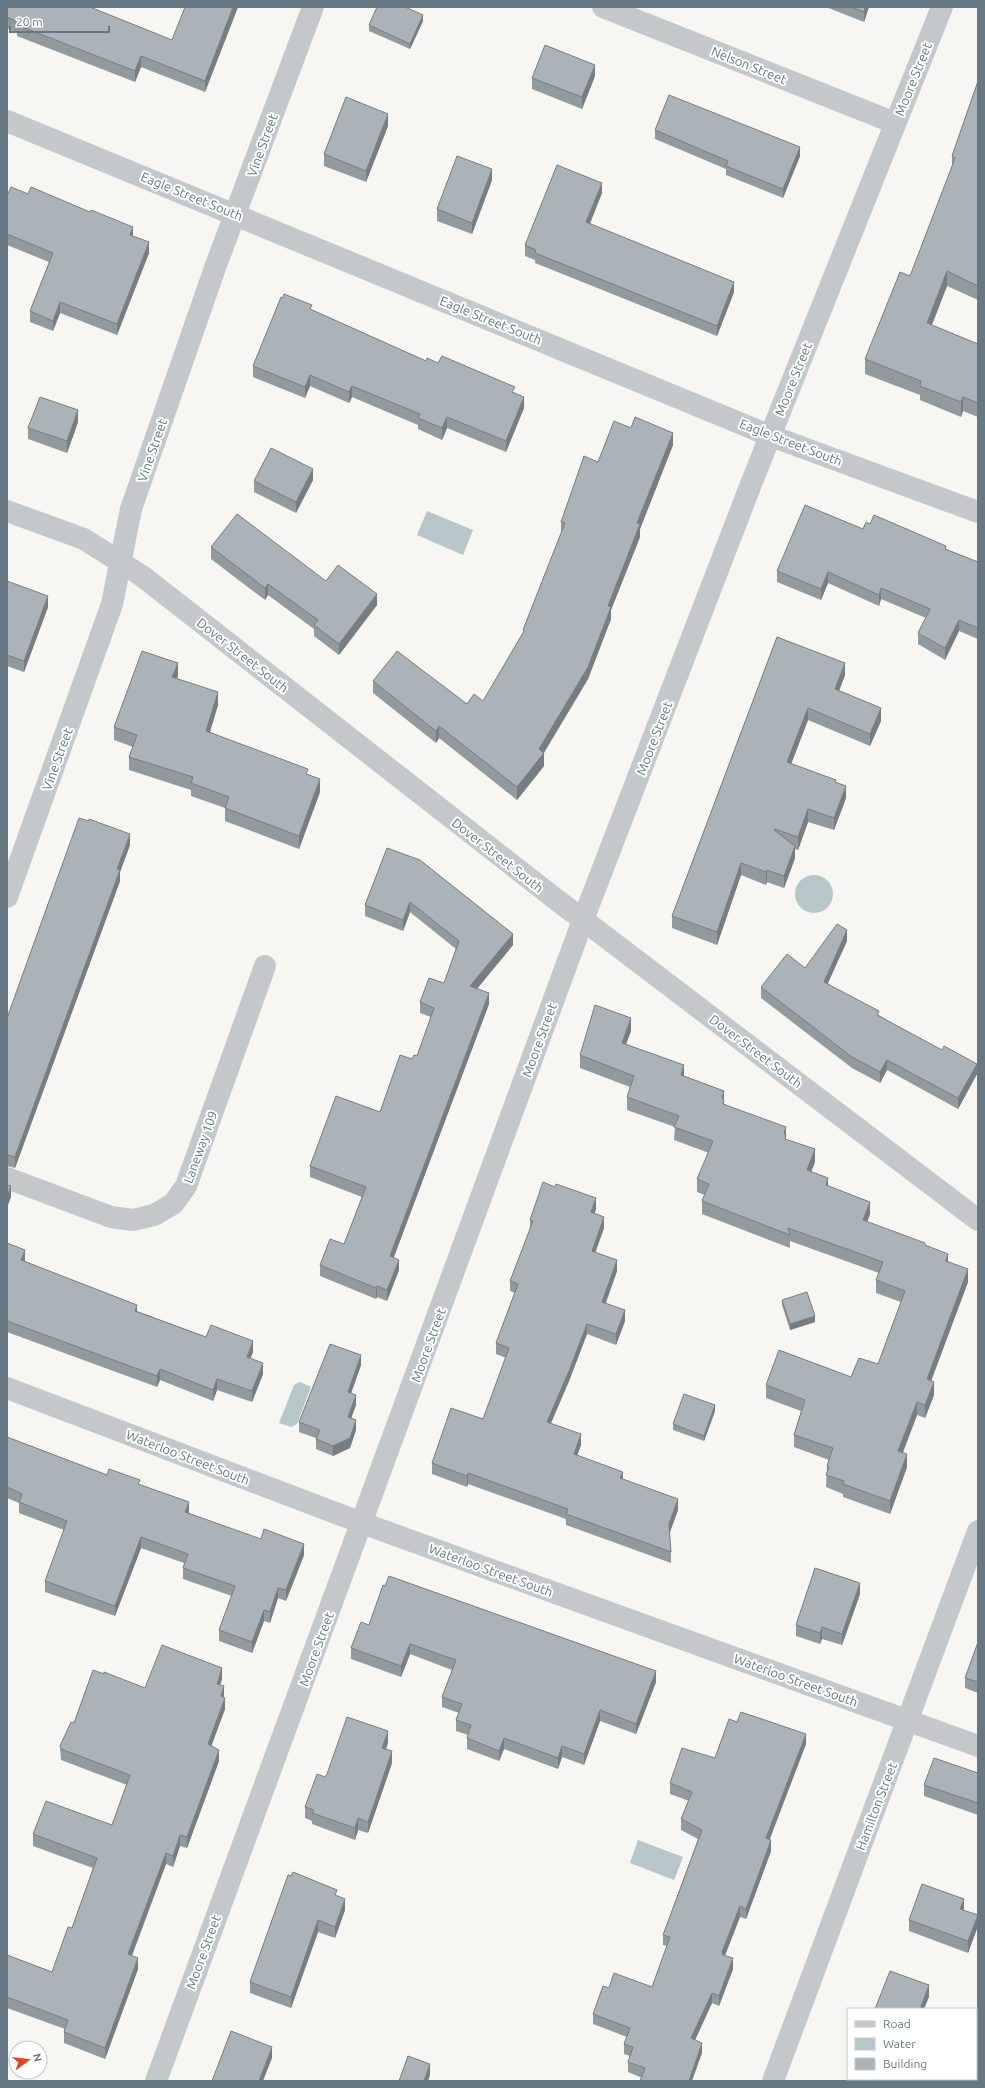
<svg xmlns="http://www.w3.org/2000/svg" width="985" height="2088" font-family="Ubuntu,sans-serif">
  <rect width="100%" height="100%" fill="#f7f6f3"/>
  <g fill="#b7c6c8">
    <path d="M427 511 473 530 463 555 417 535Z"/>
    <circle cx="814" cy="894" r="19"/>
    <path d="M300 1382 311 1387 297 1424 291 1427 279 1423 294 1385Z"/>
    <path d="M638 1840 683 1857 674 1880 630 1863Z"/>
  </g>
  <g fill="none" stroke-linecap="round" stroke-linejoin="round">
    <g stroke="#c4c8cb" stroke-width="22">
      <path d="M603 7 895 123"/>
      <path d="M7 121 771 436 978 512"/>
      <path d="M7 511 84 539 142 576 553 897 978 1220"/>
      <path d="M7 897 112 604 131 509 216 265 313 7"/>
      <path d="M7 1178 111 1217 133 1220 154 1215 173 1204 186 1186 265 966"/>
      <path d="M7 1388 362 1523 978 1746"/>
      <path d="M156 2081 583 920 751 484 942 7"/>
      <path d="M773 2081 978 1531"/>
    </g>
  </g>
  <g fill="#939a9e">
    <path d="M7 7 172 40 238 7 205 92 141 67 135 82 17 36V33L7 28Z"/>
    <path d="M826 7H869L864 22Z"/>
    <path d="M423 21 410 49 369 31V25Z"/>
    <path d="M595 76 582 109 532 89V78Z"/>
    <path d="M978 81V300L947 286 932 325 978 344V417L963 411 961 417 920 400V395L865 374V359L910 276 952 167V156Z"/>
    <path d="M388 126 366 182 324 166V154Z"/>
    <path d="M655 130 800 156 783 198 726 175V169L655 139Z"/>
    <path d="M492 180 472 234 437 221V209Z"/>
    <path d="M602 193 590 224 734 292 717 336 535 263V260L525 256V245Z"/>
    <path d="M7 196 133 236 149 253 117 335 60 313 53 331 30 322V311L49 262 7 245Z"/>
    <path d="M312 310 426 361 515 393 524 408 506 452 447 428 442 440 418 429V425L352 397 349 403 310 386 305 398 253 377V366Z"/>
    <path d="M78 422 67 453 28 439V428Z"/>
    <path d="M631 428 673 445 640 529V537L611 610V619L588 679 544 753V766L517 800 439 738 436 743 373 693V681L467 704 483 701 523 634V630L561 534V522L598 462Z"/>
    <path d="M313 480 296 513 254 492V481Z"/>
    <path d="M870 524 946 549 978 562V639L959 631 945 660 918 644V633L926 618 881 599 879 606 828 583 821 600 777 582V571L863 529Z"/>
    <path d="M211 547 326 581 377 605 339 655 314 636V629L268 595 265 600 211 559Z"/>
    <path d="M7 581 48 607 24 672 7 666Z"/>
    <path d="M777 637 845 675 839 691 881 721 870 746 808 720 791 764 836 782 846 798 834 830 808 822 798 850 795 849V858L784 888 767 882 766 885 741 875 717 945 672 928V916Z"/>
    <path d="M178 676 177 679 218 705 210 732 308 775 320 792 299 849 225 821V808L191 796V790L129 770V757L133 747 114 740V727Z"/>
    <path d="M130 845 120 872V881L15 1168 7 1166V1018Z"/>
    <path d="M387 848 513 945 477 989 489 1004 394 1257 399 1270 387 1301 377 1297 376 1299 320 1276V1265L344 1244 362 1197 310 1177V1166L380 1112 412 1059 417 1056 431 1017 420 1013V1002L444 983 456 949 410 912 403 931 365 916V905Z"/>
    <path d="M847 941 827 984 977 1074 958 1109 887 1070 880 1083 852 1068 761 998V987L805 968Z"/>
    <path d="M631 1031 626 1044 684 1076 724 1091V1104L786 1135V1139L815 1162 811 1171 828 1186 870 1214 867 1222 925 1245 948 1261 968 1282 931 1381 934 1395 925 1418 917 1415 903 1453 907 1467 890 1514 843 1497V1494L826 1487 827 1466 829 1460 794 1447V1435L801 1411 766 1398V1385L851 1377 878 1364 901 1302 876 1293V1280L879 1273 790 1241V1248L702 1214V1201L705 1195 697 1192V1179L709 1153 674 1140 675 1127 627 1110V1097L630 1087 580 1068V1055Z"/>
    <path d="M596 1209 594 1213 604 1228 595 1252 617 1271 606 1303 625 1321 616 1345 587 1334 569 1381 551 1423 581 1445 577 1455 623 1479 678 1510 669 1533 671 1552V1563L566 1525V1519L468 1484 467 1487 432 1474V1463L483 1419 506 1358 496 1354V1343L515 1293 510 1291V1281L530 1229V1220Z"/>
    <path d="M7 1243 25 1261 137 1311 206 1337 253 1352 250 1358 263 1374 252 1402 217 1390 213 1401 160 1380 157 1387 7 1332Z"/>
    <path d="M782 1300 815 1322 790 1330 782 1305Z"/>
    <path d="M361 1365 351 1393 356 1405 351 1418 356 1430 350 1448 333 1456 316 1449V1438L299 1432V1422Z"/>
    <path d="M715 1411 704 1441 673 1430V1424Z"/>
    <path d="M7 1437 107 1475 140 1485 189 1513V1514L304 1555 286 1601 278 1598 270 1623 264 1621 252 1653 219 1641V1630L232 1596 183 1579V1568L184 1563 141 1548 115 1616 45 1592V1581L64 1530 19 1513V1503L7 1498Z"/>
    <path d="M860 1594 842 1645 822 1639 820 1644 796 1636V1625Z"/>
    <path d="M369 1625 656 1682 636 1734 600 1721 584 1765 562 1757 558 1769 504 1749 499 1761 467 1749V1738L468 1735 456 1731V1720L459 1713 442 1707V1697L452 1670 410 1654 401 1677 351 1659V1648Z"/>
    <path d="M978 1642V1693L965 1688V1678Z"/>
    <path d="M104 1674 145 1688 222 1679 220 1685 224 1698 225 1709 211 1746 219 1761 187 1848 180 1846 173 1867 166 1864 132 1956 138 1969 105 2059 64 2043V2032L65 2029 7 2008V1955L52 1972 72 1928 93 1868 33 1846V1834L112 1825 127 1785 61 1760 60 1746 74 1723Z"/>
    <path d="M388 1743 386 1749 392 1763 368 1833 358 1830 355 1840 312 1824V1821L305 1818V1807L325 1777Z"/>
    <path d="M806 1744 769 1840 771 1851 746 1919 740 1917 725 1955 733 1969 719 2006 712 2003 695 2040 702 2053 642 2078 628 2072V2062L630 2056 624 2054V2044L627 2037 593 2024V2014L609 1988 652 1987 667 1946 663 1945V1935L698 1839 681 1830V1819L689 1801 670 1794V1783L715 1758Z"/>
    <path d="M978 1773V1815L924 1796V1785Z"/>
    <path d="M337 1896 345 1910 335 1938 318 1932 291 2008 250 1993V1982Z"/>
    <path d="M964 1910 978 1926 968 1953 909 1931V1920Z"/>
  </g>
  <g fill="#787d81">
    <path d="M233 7H238L205 92V81Z"/>
    <path d="M865 7H869L864 22V12Z"/>
    <path d="M423 15V21L410 49V44Z"/>
    <path d="M141 56V67L135 82V71Z"/>
    <path d="M595 65V76L582 109V97Z"/>
    <path d="M388 114V126L366 182V171Z"/>
    <path d="M800 147V156L783 198V189Z"/>
    <path d="M492 169V180L472 234V223Z"/>
    <path d="M602 183V193L586 232V222Z"/>
    <path d="M133 227V237L130 235Z"/>
    <path d="M149 242V253L117 335V324Z"/>
    <path d="M947 271V286L927 337V323Z"/>
    <path d="M734 282V292L717 336V326Z"/>
    <path d="M60 302V313L53 331V321Z"/>
    <path d="M310 375V386L305 398V387Z"/>
    <path d="M352 386V397L349 403V392Z"/>
    <path d="M524 397V408L506 452V441Z"/>
    <path d="M963 397V411L961 417V402Z"/>
    <path d="M78 410V422L67 453V441Z"/>
    <path d="M447 417V428L442 440V428Z"/>
    <path d="M673 433V445L640 529V537L611 610V619L588 679 543 754 544 753V766L517 800V787L539 749 608 606 637 523Z"/>
    <path d="M313 469V480L296 513V502Z"/>
    <path d="M828 572V583L821 600V589Z"/>
    <path d="M268 584V595L265 600V588Z"/>
    <path d="M881 588V599L879 606V595Z"/>
    <path d="M377 594V605L339 655V644Z"/>
    <path d="M48 596V607L24 672V661Z"/>
    <path d="M959 620V631L945 660V648Z"/>
    <path d="M178 663V676L172 690V677Z"/>
    <path d="M845 663V675L835 701V689Z"/>
    <path d="M218 692V705L206 744V731Z"/>
    <path d="M808 708V720L787 775V762Z"/>
    <path d="M881 708V721L870 746V734Z"/>
    <path d="M439 726V738L436 743V731Z"/>
    <path d="M320 779V792L299 849V836Z"/>
    <path d="M846 786V798L834 830V818Z"/>
    <path d="M808 809V822L798 850V837Z"/>
    <path d="M130 834V845L120 872V881L15 1168V1157Z"/>
    <path d="M795 846V858L784 888V876Z"/>
    <path d="M741 863V875L717 945V932Z"/>
    <path d="M767 870V882L766 885V872Z"/>
    <path d="M410 902V912L403 931V920Z"/>
    <path d="M847 930V941L824 992V982Z"/>
    <path d="M513 934V945L470 997V986Z"/>
    <path d="M489 993V1004L390 1267V1256Z"/>
    <path d="M631 1018V1031L622 1055V1043Z"/>
    <path d="M887 1060V1070L880 1083V1072Z"/>
    <path d="M977 1064V1074L958 1109V1098Z"/>
    <path d="M684 1065V1078L681 1075Z"/>
    <path d="M724 1091V1113L722 1098Z"/>
    <path d="M786 1127V1136V1135V1148L784 1134Z"/>
    <path d="M815 1149V1162L807 1183V1170Z"/>
    <path d="M828 1178V1190L826 1185Z"/>
    <path d="M11 1186V1197L7 1208V1197Z"/>
    <path d="M596 1198V1209L591 1223V1212Z"/>
    <path d="M870 1202V1214L863 1233V1220Z"/>
    <path d="M604 1217V1228L592 1262V1251Z"/>
    <path d="M25 1250V1261L21 1271V1260Z"/>
    <path d="M948 1254V1267L946 1261Z"/>
    <path d="M399 1260V1270L387 1301V1290Z"/>
    <path d="M617 1260V1271L602 1312V1302Z"/>
    <path d="M968 1269V1282L927 1392V1379Z"/>
    <path d="M377 1286V1297L376 1299V1288Z"/>
    <path d="M137 1305V1316L135 1311Z"/>
    <path d="M625 1310V1321L616 1345V1334Z"/>
    <path d="M815 1316V1322L790 1330V1324Z"/>
    <path d="M587 1324V1334L569 1381 547 1432V1422Z"/>
    <path d="M253 1341V1352L247 1368V1357Z"/>
    <path d="M361 1355V1365L348 1402V1392Z"/>
    <path d="M263 1363V1374L252 1402V1391Z"/>
    <path d="M160 1369V1380L157 1387V1376Z"/>
    <path d="M217 1379V1390L213 1401V1390Z"/>
    <path d="M934 1382V1395L925 1418V1405Z"/>
    <path d="M356 1395V1405L348 1427V1417Z"/>
    <path d="M917 1402V1415L898 1464V1451Z"/>
    <path d="M715 1405V1411L704 1441V1436Z"/>
    <path d="M356 1420V1430L350 1448 333 1456V1446Z"/>
    <path d="M581 1434V1445L574 1465V1454Z"/>
    <path d="M907 1454V1467L890 1514V1501Z"/>
    <path d="M623 1472V1482L620 1478Z"/>
    <path d="M468 1473V1484L467 1487V1476Z"/>
    <path d="M678 1499V1510L669 1535V1524Z"/>
    <path d="M189 1502V1513L185 1523V1512Z"/>
    <path d="M141 1537V1548L115 1616V1606Z"/>
    <path d="M304 1544V1555L286 1601V1590Z"/>
    <path d="M860 1583V1594L842 1645V1634Z"/>
    <path d="M278 1588V1598L270 1623V1612Z"/>
    <path d="M264 1610V1621L252 1653V1642Z"/>
    <path d="M822 1627V1639L820 1644V1633Z"/>
    <path d="M410 1644V1654L401 1677V1666Z"/>
    <path d="M222 1668V1679L217 1695V1684Z"/>
    <path d="M656 1671V1682L636 1734V1724Z"/>
    <path d="M224 1686V1698L221 1696Z"/>
    <path d="M225 1698V1709L208 1755V1744Z"/>
    <path d="M600 1710V1721L584 1765V1754Z"/>
    <path d="M388 1731V1743L382 1759V1748Z"/>
    <path d="M806 1734V1744L766 1849V1838Z"/>
    <path d="M504 1738V1749L499 1761V1751Z"/>
    <path d="M562 1746V1757L558 1769V1758Z"/>
    <path d="M219 1750V1761L187 1848V1837Z"/>
    <path d="M392 1751V1763L368 1833V1822Z"/>
    <path d="M358 1818V1830L355 1840V1828Z"/>
    <path d="M180 1835V1846L173 1867V1856Z"/>
    <path d="M771 1840V1851L746 1919V1909Z"/>
    <path d="M166 1853V1864L128 1965V1954Z"/>
    <path d="M345 1899V1910L335 1938V1927Z"/>
    <path d="M964 1899V1910L960 1909Z"/>
    <path d="M740 1906V1917L722 1963V1952Z"/>
    <path d="M978 1915V1926L968 1953V1941Z"/>
    <path d="M318 1920V1932L291 2008V1997Z"/>
    <path d="M138 1958V1969L105 2059V2048Z"/>
    <path d="M733 1958V1969L719 2006V1996Z"/>
    <path d="M929 1985V1997L924 2009H920Z"/>
    <path d="M712 1993V2003L691 2049V2038Z"/>
    <path d="M702 2043V2053L692 2081H689Z"/>
    <path d="M272 2047V2058L263 2081H259Z"/>
    <path d="M430 2064V2075L428 2081H424Z"/>
  </g>
  <g fill="#abb3b8" stroke="#787d81">
    <path d="M7 7H90L172 40 185 7H233L205 81 141 56 135 71 17 25 18 22 7 17Z"/>
    <path d="M377 7H405L423 15 410 44 369 25Z"/>
    <path d="M851 7H865L864 12Z"/>
    <path d="M545 45 595 65 582 97 532 78Z"/>
    <path d="M978 81V286L947 271 927 323 978 344V403L963 397 961 402 920 386 921 381 865 359 900 272 910 276 949 174 955 158 952 156Z"/>
    <path d="M669 95 800 147 783 189 726 166 728 161 655 130Z"/>
    <path d="M346 97 388 114 366 171 324 154Z"/>
    <path d="M457 156 492 169 472 223 437 209Z"/>
    <path d="M557 165 602 183 586 222 734 282 717 326 535 253 536 250 525 245Z"/>
    <path d="M11 187 28 194 31 187 90 212 91 210 133 227 130 235 149 242 117 324 60 302 53 321 30 311 53 253 7 234V196Z"/>
    <path d="M284 294 312 305 310 309 426 361 427 358 438 363 442 356 515 387 512 392 524 397 506 441 447 417 442 428 418 418 420 414 352 386 349 392 310 375 305 387 253 366 281 297 283 298Z"/>
    <path d="M40 397 78 410 67 441 28 428Z"/>
    <path d="M635 417 673 433 637 523 640 524 608 606 611 607 588 667 539 749 544 753 517 787 439 726 436 731 373 681 397 651 467 704 474 694 483 701 524 631 523 630 565 523 561 522 584 456 598 462 614 421 631 428Z"/>
    <path d="M271 448 313 469 296 502 254 481Z"/>
    <path d="M805 505 863 529 866 522 870 524 874 515 946 546 945 549 978 562V628L959 620 945 648 918 633 930 609 881 588 879 595 828 572 821 589 777 571Z"/>
    <path d="M237 514 326 581 338 565 377 594 339 644 314 625 318 620 268 584 265 588 211 547Z"/>
    <path d="M7 581 48 596 24 661 7 655Z"/>
    <path d="M777 637 845 663 835 689 881 708 870 734 808 708 787 762 836 780 835 782 846 786 834 818 808 809 798 837 775 829 774 830 795 846 784 876 767 870 766 872 741 863 717 932 672 916Z"/>
    <path d="M142 651 178 663 172 677 218 692 206 731 308 769 306 774 320 779 299 836 225 808 229 797 191 783 193 777 129 757 137 735 114 727Z"/>
    <path d="M79 818 89 821V819L130 834 117 869 120 870 15 1157 7 1155V1018Z"/>
    <path d="M387 848 420 860 513 934 470 986 489 993 390 1256 399 1260 387 1290 377 1286 376 1288 320 1265 330 1239 344 1244 366 1187 310 1166 336 1096 380 1112 400 1055 412 1059 414 1055 417 1056 434 1008 420 1002 429 978 444 983 459 941 410 902 403 920 365 905Z"/>
    <path d="M837 924 847 930 824 982 879 1011 877 1015 942 1050 944 1046 977 1064 958 1098 887 1060 880 1072 852 1057 761 987 787 954 805 968Z"/>
    <path d="M595 1005 631 1018 622 1043 684 1065 681 1075 724 1091 722 1098 724 1100 723 1104 786 1127 784 1134 786 1135 785 1139 815 1149 807 1170 828 1178 826 1185 870 1202 863 1220 925 1243V1245L948 1254 946 1261 968 1269 927 1379 934 1382 925 1405 917 1402 898 1451 907 1454 890 1501 843 1484 844 1481 826 1475 829 1467 827 1466 833 1448 794 1435 805 1400 766 1385 779 1350 851 1377 859 1358 878 1364 905 1291 876 1280 883 1262 788 1228 790 1235 702 1201 709 1184 697 1179 713 1141 674 1127 679 1116 627 1097 634 1076 580 1055Z"/>
    <path d="M543 1182 555 1187 556 1184 596 1198 591 1212 604 1217 592 1251 617 1260 602 1302 625 1310 616 1334 587 1324 569 1371 547 1422 581 1434 574 1454 623 1472 620 1478 678 1499 669 1524 671 1552 566 1514 568 1509 468 1473 467 1476 432 1463 451 1408 483 1419 509 1348 496 1343 518 1284 510 1281 533 1221 530 1220Z"/>
    <path d="M7 1185 11 1186 7 1197Z"/>
    <path d="M7 1243 25 1250 21 1260 137 1305 135 1311 206 1337 211 1325 253 1341 247 1357 263 1363 252 1391 217 1379 213 1390 160 1369 157 1376 7 1321Z"/>
    <path d="M807 1292 815 1316 790 1324 782 1300Z"/>
    <path d="M330 1344 361 1355 348 1392 356 1395 348 1417 356 1420 350 1438 333 1446 316 1439 320 1430 299 1422Z"/>
    <path d="M684 1394 715 1405 704 1436 673 1424Z"/>
    <path d="M7 1437 107 1475 109 1469 140 1480 138 1484 189 1502 185 1512 261 1539 264 1529 304 1544 286 1590 278 1588 270 1612 264 1610 252 1642 219 1630 235 1586 183 1568 188 1554 141 1537 115 1606 45 1581 67 1521 19 1502 22 1494 7 1487Z"/>
    <path d="M815 1568 860 1583 842 1634 822 1627 820 1633 796 1625Z"/>
    <path d="M389 1576 656 1671 636 1724 600 1710 584 1754 562 1746 558 1758 504 1738 499 1751 467 1738 471 1725 456 1720 462 1704 442 1697 456 1660 410 1644 401 1666 351 1648 361 1622 369 1625 383 1585 385 1586Z"/>
    <path d="M978 1642V1682L965 1678Z"/>
    <path d="M162 1645 222 1668 217 1684 224 1686 221 1696 225 1698 208 1744 219 1750 187 1837 180 1835 173 1856 166 1853 128 1954 138 1958 105 2048 64 2032 68 2020 7 1997V1955L52 1972 68 1927 72 1928 97 1858 33 1834 46 1801 112 1825 130 1775 61 1749 60 1746 71 1722 74 1723 93 1670 104 1674V1672L145 1688Z"/>
    <path d="M741 1712 806 1734 766 1838 771 1840 746 1909 740 1906 722 1952 723 1955 733 1958 719 1996 712 1993 691 2038 702 2043 689 2081H640L645 2068 628 2062 633 2047 624 2044 630 2028 593 2014 603 1986 609 1988 614 1973 652 1987 670 1937 663 1935 702 1830 681 1819 692 1792 670 1783 682 1748 715 1758 729 1719 737 1722Z"/>
    <path d="M347 1717 388 1731 382 1748 392 1751 368 1822 358 1818 355 1828 312 1813 314 1810 305 1807 317 1774 325 1777 327 1774Z"/>
    <path d="M934 1758 978 1773V1803L924 1785Z"/>
    <path d="M293 1872 337 1890 335 1895 345 1899 335 1927 318 1920 291 1997 250 1982 288 1875 291 1876Z"/>
    <path d="M922 1884 964 1899 960 1909 978 1915 968 1941 909 1920Z"/>
    <path d="M890 1971 929 1985 920 2009H875Z"/>
    <path d="M231 2031 272 2047 259 2081H212Z"/>
    <path d="M408 2056 430 2064 424 2081H399Z"/>
    <path d="M868 2079H873L878 2081V2079H906L907 2080V2081H868Z"/>
  </g>
  <g text-anchor="middle" stroke-width="4" stroke-linejoin="round" paint-order="stroke">
    <g font-size="13" fill="#657884" stroke="#fff">
      <text transform="translate(749 65) rotate(22)" y="5">Nelson Street</text>
      <text transform="translate(913 79) rotate(-68)" y="5">Moore Street</text>
      <text transform="translate(262 145) rotate(-70)" y="5">Vine Street</text>
      <text transform="translate(192 196) rotate(22)" y="5">Eagle Street South</text>
      <text transform="translate(491 320) rotate(22)" y="5">Eagle Street South</text>
      <text transform="translate(793 379) rotate(-68)" y="5">Moore Street</text>
      <text transform="translate(791 442) rotate(21)" y="5">Eagle Street South</text>
      <text transform="translate(152 450) rotate(-71)" y="5">Vine Street</text>
      <text transform="translate(243 655) rotate(38)" y="5">Dover Street South</text>
      <text transform="translate(654 738) rotate(-69)" y="5">Moore Street</text>
      <text transform="translate(57 759) rotate(-70)" y="5">Vine Street</text>
      <text transform="translate(498 855) rotate(38)" y="5">Dover Street South</text>
      <text transform="translate(539 1040) rotate(-70)" y="5">Moore Street</text>
      <text transform="translate(756 1051) rotate(37)" y="5">Dover Street South</text>
      <text transform="translate(200 1147) rotate(-70)" y="5">Laneway 109</text>
      <text transform="translate(428 1345) rotate(-70)" y="5">Moore Street</text>
      <text transform="translate(188 1457) rotate(21)" y="5">Waterloo Street South</text>
      <text transform="translate(491 1570) rotate(20)" y="5">Waterloo Street South</text>
      <text transform="translate(316 1649) rotate(-70)" y="5">Moore Street</text>
      <text transform="translate(796 1680) rotate(20)" y="5">Waterloo Street South</text>
      <text transform="translate(876 1806) rotate(-69)" y="5">Hamilton Street</text>
      <text transform="translate(203 1952) rotate(-70)" y="5">Moore Street</text>
    </g>
  </g>
  <rect width="985" height="2088" fill="none" stroke="#657884" stroke-width="16"/>
  <rect x="847" y="2008" width="130" height="72" fill="#ffffff" stroke="#c1c9ce"/>
  <rect x="855" y="2021" width="20" height="6" fill="#c4c8cb" stroke="#c1c9ce"/>
  <text x="883" y="2028" font-size="12" fill="#657884">Road</text>
  <rect x="855" y="2038" width="20" height="12" fill="#b7c6c8" stroke="#c1c9ce"/>
  <text x="883" y="2048" font-size="12" fill="#657884">Water</text>
  <rect x="855" y="2058" width="20" height="12" fill="#abb3b8" stroke="#c1c9ce"/>
  <text x="883" y="2068" font-size="12" fill="#657884">Building</text>
  <g transform="translate(28 2060) rotate(75)"><circle r="19" fill="#ffffff" stroke="#c1c9ce"/>
  <path d="M0-3L7 15L0 10L-7 15Z" fill="#e54525"/>
  <text y="-6" font-size="11" font-weight="bold" text-anchor="middle" fill="#657884">N</text>
  </g>
  <path d="M10 26v6h99v-6" fill="none" stroke="#657884" stroke-width="2"/>
  <text x="16" y="26" font-size="12" fill="#657884" stroke="#ffffff" stroke-width="3" paint-order="stroke">20 m</text>
</svg>
